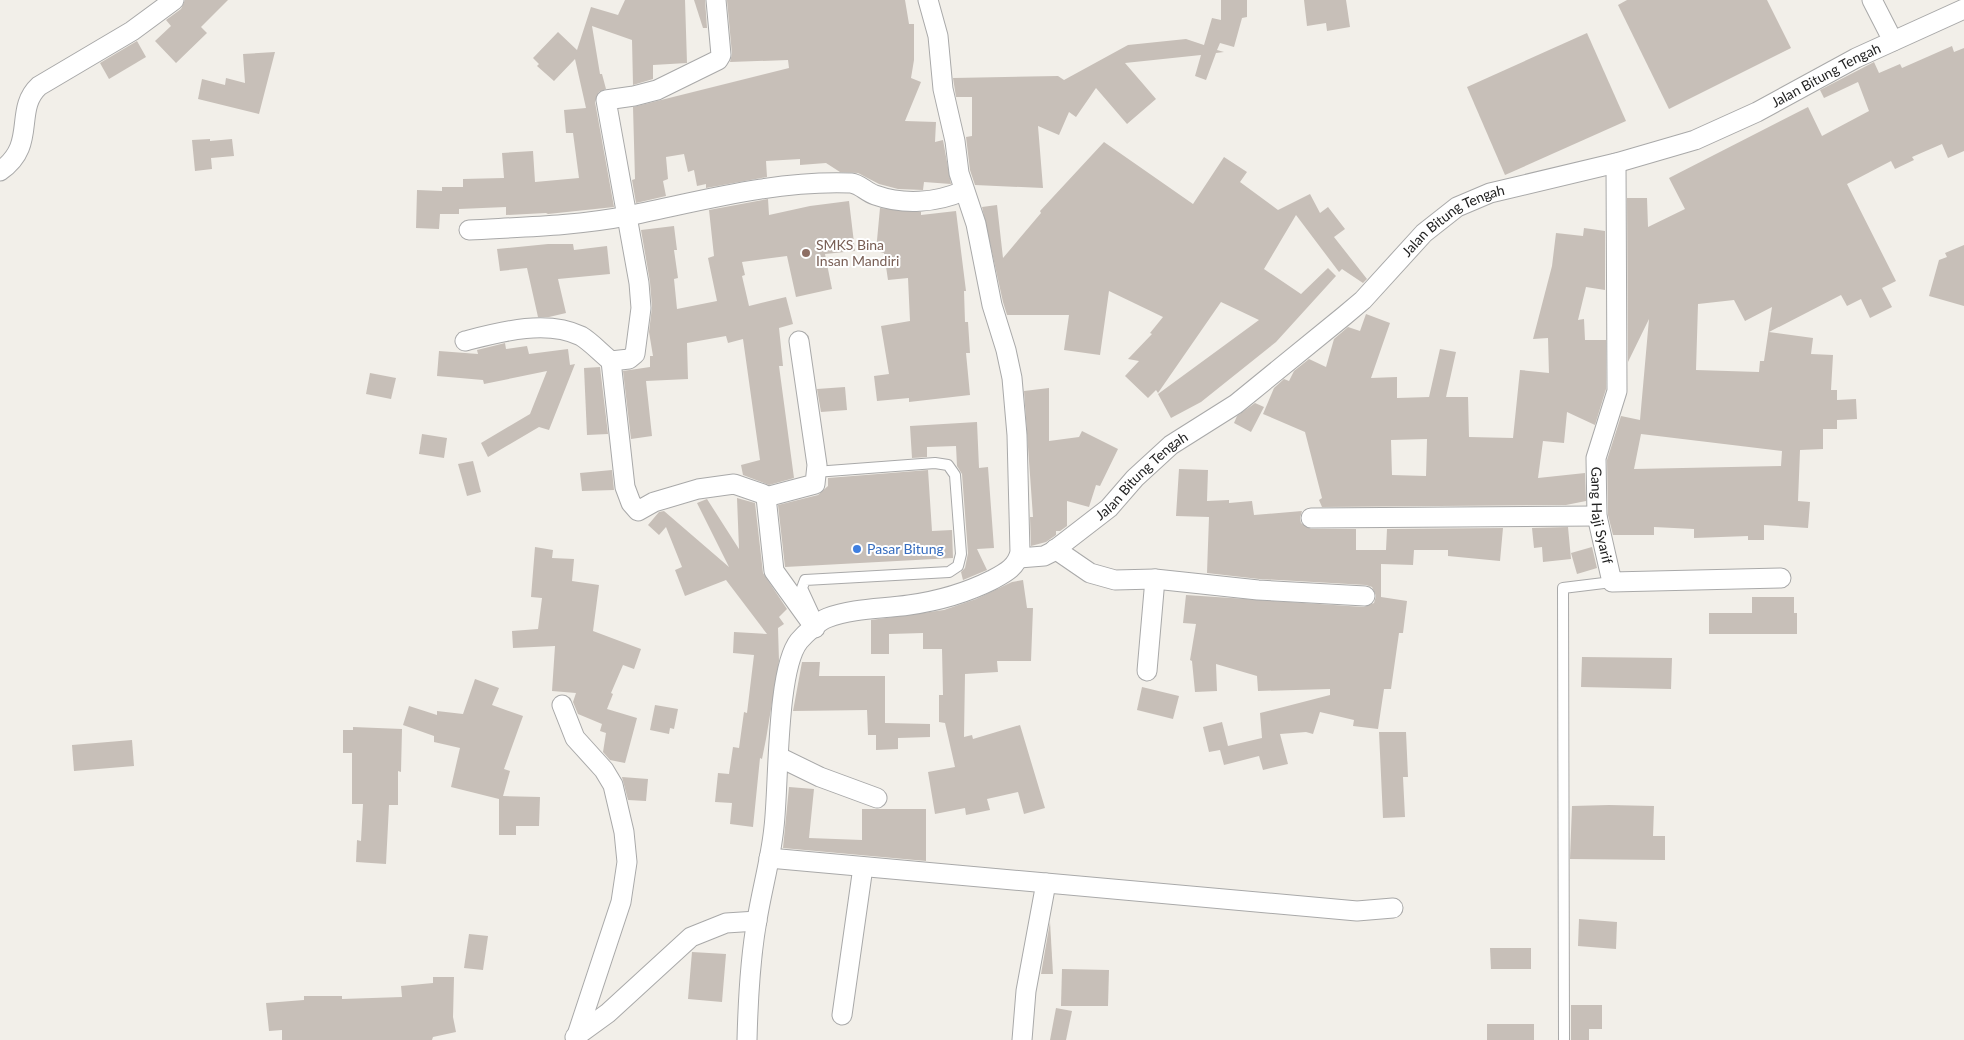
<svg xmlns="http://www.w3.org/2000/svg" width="1964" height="1040" font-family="Lato,sans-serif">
  <rect width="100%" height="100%" fill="#f2efe9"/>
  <g fill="#c7bfb8" fill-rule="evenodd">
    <path d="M185 0H228L201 27 207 33 176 63 155 41 171 26 166 20 181 9Z"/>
    <path d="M625 0H685L687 63 653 65V79L633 85 632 40 592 26 600 74H602L606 89 599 92 595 102 614 207 548 214 546 213 506 215V207L459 209V214H440L439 229 416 228 417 190 442 191V187H463V179L504 178 502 153 533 151 535 182 579 178 573 133H566L564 110 586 108 575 59 554 81 537 66 539 64 533 58 558 32 577 50 591 7 618 15Z"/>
    <path d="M694 0H705L707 28H703Z"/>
    <path d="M727 0H905L909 24H914V60L911 78 921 82 905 121 936 122 935 142 943 140 951 184 924 182 923 190 898 189 879 184 858 173 840 172 826 163 800 165V159L766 161 767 177 706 188V184L697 186 694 170 688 172 684 154 666 157 668 179 663 181 666 196 636 203 632 180 635 179 633 107 789 68 788 60 730 62 732 54Z"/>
    <path d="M1221 0H1247V17L1242 18 1234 47 1220 43 1217 50 1224 52 1216 53 1206 80 1195 76 1201 55 1125 63 1156 99 1127 124 1096 88 1076 117 1069 112 1059 135 1038 126 1043 188 975 185 970 170 966 137 972 136V97H956L953 78 1058 76 1064 80 1128 45 1186 39 1204 45 1212 18 1221 20Z"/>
    <path d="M1304 0H1346L1350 27 1327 31 1326 23 1307 26Z"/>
    <path d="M1627 0H1767L1791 48 1669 109 1618 5Z"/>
    <path d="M1587 33 1626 121 1505 175 1467 87Z"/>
    <path d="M137 41 146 57 109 79 100 63Z"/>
    <path d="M1952 46 1954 52 1964 48V151L1948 158 1942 144 1912 157 1914 160 1895 169 1891 161 1847 184 1896 281 1882 288 1892 307 1870 318 1861 299 1847 306 1841 295 1769 332 1813 338 1811 354 1833 355 1831 390H1837V400L1856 399 1857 419 1837 420V429H1823V449L1800 450 1798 501 1810 502 1808 528 1764 525V540H1748V536L1694 538V529L1654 527V535H1613L1608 515 1607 460 1621 416 1640 420 1649 319 1628 362 1627 198H1647L1648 227 1685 209 1669 178 1808 107 1822 136 1869 111 1858 82 1824 98 1820 90 1874 62 1879 73 1900 64 1902 68ZM1734 300 1745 321 1772 307 1764 361H1760L1759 372 1696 370 1698 304ZM1641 434 1782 451 1781 466 1634 469Z"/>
    <path d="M275 52 259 114 198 99 202 79 225 85 226 78 245 83 243 54Z"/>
    <path d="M210 139V141L232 139 234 156 211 158 212 169 195 171 192 140Z"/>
    <path d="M1104 142 1193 204 1224 157 1247 172 1240 182 1278 210 1310 194 1320 213 1328 207 1345 229 1334 237 1367 279 1363 283 1342 269 1339 272 1296 215 1264 269 1301 294 1328 268 1336 276 1276 342 1201 402 1171 418 1158 394 1259 320 1221 302 1158 393 1156 390 1148 398 1125 376 1139 361 1128 359 1152 334 1150 333 1163 317 1109 291 1100 355 1064 350 1069 315H1007L1003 302 982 207 997 205 1003 258 1041 213 1040 211Z"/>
    <path d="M768 199 769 215 810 206 849 201 855 251 825 254 832 289 796 297 787 256 742 262 745 275 742 276 749 306 786 297 793 324 779 328 783 366H779L794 478 769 485 743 475 741 465 760 460 743 339 728 343 726 336 687 343 688 379 646 381 652 436 631 439 623 371 650 367V356H653L649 332 652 307 650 282 641 230 674 226 677 250H674L678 278 674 279 677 309 717 301 708 258 714 256 709 210Z"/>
    <path d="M880 208 921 212V215L956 211 966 291H964L965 322H968L970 353H966L970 395 909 402V398L877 401 874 376 889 374 881 326 910 321 908 278 888 280 884 253 876 251Z"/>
    <path d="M1584 228 1605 231V290L1586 287 1578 320 1584 319 1585 340H1606V389L1595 425 1567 412 1564 443 1543 441 1538 478 1585 473 1586 501 1566 505 1322 507 1319 500 1322 498 1305 432 1263 414 1274 388 1284 379 1289 381 1294 371 1309 359 1326 367 1334 339 1348 327 1360 331 1366 314 1390 323 1371 378 1397 377V398L1429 397 1440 349 1456 352 1446 397H1468L1469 437 1513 438 1520 370 1549 373 1548 338 1533 339 1552 266 1556 233 1583 236ZM1427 439 1426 476 1392 475 1391 440Z"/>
    <path d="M548 244H573L574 250 607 246 610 274 558 279 566 313 549 317H538L527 268 500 271 497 249Z"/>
    <path d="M1964 245V306L1929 296 1939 260 1947 257 1945 253Z"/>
    <path d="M505 343 506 349 527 346 529 354 568 349 570 365 575 364 549 430 539 427 488 457 481 443 530 414 547 371 484 384 483 380 437 376 439 351 478 354 477 350Z"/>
    <path d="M600 367 608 434 587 435 584 368Z"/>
    <path d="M370 373 396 378 391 399 366 394Z"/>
    <path d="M845 387 847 410 821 412 817 389Z"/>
    <path d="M1049 388V441L1079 437 1082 431 1118 449 1100 486 1096 485 1089 507 1067 501V526L1060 531H1056V535L1046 542 1031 546 1030 517H1033L1024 391Z"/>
    <path d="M1255 403 1264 407 1251 432 1234 423 1237 416Z"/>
    <path d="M977 422 979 468 988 467 994 548 977 549 987 570 963 580 961 572 965 568 968 553 962 474 957 466 956 446 927 447V457L912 458 910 426Z"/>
    <path d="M422 434 447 438 444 458 419 454Z"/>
    <path d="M473 461 481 492 467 496 458 464Z"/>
    <path d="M1179 469 1208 470 1207 501 1229 500V503L1252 501 1254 515 1302 511 1300 518 1301 523 1311 529H1356V550H1386L1387 529 1503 528 1500 561 1448 556V550H1414L1413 565 1381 564V597L1407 601 1403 633H1399L1391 689H1384L1378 729 1353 726 1354 720 1320 712 1313 734 1306 732 1280 734 1288 764 1263 770 1259 756 1224 765 1220 750 1209 752 1203 727 1222 722 1228 746 1262 738 1260 713 1330 695V689L1258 691 1257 676 1216 664 1217 691 1195 692 1192 661 1190 660 1196 624 1183 623 1186 595 1364 607 1374 603 1376 596 1372 587 1366 585 1259 579 1207 573 1209 517 1176 516Z"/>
    <path d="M612 470 614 490 582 491 580 473Z"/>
    <path d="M928 470 932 531 952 530 953 558 785 567 778 505 818 495 828 486V478Z"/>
    <path d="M737 498 755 503 763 573 787 609 779 617 784 624 778 628 779 661 766 739 762 759 760 758 753 827 730 824 732 803 715 802 718 773 729 774 733 747 739 748 744 712 747 713 754 655 733 653 734 632 767 634 726 580 685 596 675 570 682 567 666 527 659 535 648 525 659 512 664 511 729 567 697 503 707 499 739 549Z"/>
    <path d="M1568 527 1571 559 1543 562 1542 547 1534 548 1532 528Z"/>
    <path d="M535 547 553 550 552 558 574 559 572 581 599 585 593 631 641 649 634 669 623 665 611 693 613 694 607 709 637 718 625 763 610 760 603 752 606 733 600 731 602 724 578 714 573 702 576 693 552 691 555 646 513 648 512 631 538 629 542 598 531 597Z"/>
    <path d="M1592 547 1597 568 1577 574 1571 553Z"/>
    <path d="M1023 580 1027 608H1033L1031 661H997L998 672 965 674 964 737 972 735 973 739 1020 725 1045 808 1024 814 1018 792 987 799 990 810 966 815 965 808 935 814 928 772 955 767 945 723 939 722V695H943L942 649H923V633L889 634V654H871V620L944 610 976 599 1012 582Z"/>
    <path d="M1752 597H1794V613H1797V634H1709V613H1752Z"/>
    <path d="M1582 657 1672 658 1671 689 1581 687Z"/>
    <path d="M802 662H820L819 676H885V723L930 724V737L898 738V749L876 750V735H868L867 710 793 711Z"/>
    <path d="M475 679 499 688 492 705 523 716 504 769 510 771 503 796 540 797 539 826H516V835H499V799L451 787 460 748 434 742V736L403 725 409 706 437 715V711L463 714Z"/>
    <path d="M1142 687 1179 696 1173 719 1137 710Z"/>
    <path d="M655 705 678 709 674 729 670 728 669 734 650 730Z"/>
    <path d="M353 727 402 729 401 772 398 771V805H389L386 864 356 862 357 840 361 841 363 804H352V753H343V730H353Z"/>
    <path d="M1379 732H1406L1408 777H1403L1405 817 1383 818Z"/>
    <path d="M132 740 134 766 74 771 72 745Z"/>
    <path d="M622 777 648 779 646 801 628 800Z"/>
    <path d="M789 787 814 789 809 838 862 840V809H926V861L783 848Z"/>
    <path d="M1609 805 1654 806 1653 836H1665V860L1570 859 1572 806Z"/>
    <path d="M1579 919 1617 922 1616 949 1578 946Z"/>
    <path d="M1050 922 1053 974H1041Z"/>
    <path d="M469 934 488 936 483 970 464 968Z"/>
    <path d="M1490 948H1531V969H1491Z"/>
    <path d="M692 952 726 954 722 1002 688 999Z"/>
    <path d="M1062 969 1109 970 1108 1006H1061Z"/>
    <path d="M433 977H454L453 1017 456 1032 433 1037 432 1040H282V1030L269 1031 266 1003 304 1000V996H342V999L402 997 401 986 433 983Z"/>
    <path d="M1571 1005H1602V1029H1589V1040H1571Z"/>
    <path d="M1056 1008 1072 1011 1066 1040H1050Z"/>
    <rect x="1487" y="1024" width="47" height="16"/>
  </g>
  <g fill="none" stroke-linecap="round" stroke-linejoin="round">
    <g stroke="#a9a9a9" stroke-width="12">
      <g id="lane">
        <path d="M814 614 802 588 805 580 949 572 958 566 961 554 955 475 948 465 935 463 815 472"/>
        <path d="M1564 1040 1563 588 1612 582"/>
      </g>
    </g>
    <g stroke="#a9a9a9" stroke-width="21">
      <g id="street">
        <path d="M716 0 721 55 718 60 657 90 634 96 606 100 639 283 641 308 635 354 629 359 611 361 625 487 631 503 638 511 654 502 698 489 734 484 763 494 766 497 774 571 815 628"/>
        <path d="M1872 0 1893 41"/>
        <path id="s1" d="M1616 163 1617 391 1596 458 1597 516 1612 582 1781 578"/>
        <path d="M0 171C38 145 13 110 39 86L132 31 174 0"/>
        <path d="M469 230C521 227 576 226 627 216 701 201 775 180 851 183 860 184 866 192 875 195 903 205 936 203 963 191"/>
        <path d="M465 341C500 332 546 319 581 336 591 342 601 353 611 361"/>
        <path d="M766 497 815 484 817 465 799 341"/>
        <path d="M1311 518 1597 516"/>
        <path d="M1055 549 1090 573 1115 580 1155 579 1258 590 1365 596"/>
        <path id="s2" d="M1019 558 1044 556 1052 552 1109 508 1135 478 1171 445 1236 404 1344 316 1363 300 1424 233 1457 207 1490 193 1616 163 1695 140 1757 112 1856 58 1964 9"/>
        <path d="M1147 671 1155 579"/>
        <path d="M562 705 575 738 604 770 613 785 624 832 627 862 621 902 577 1035"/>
        <path d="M779 757 820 777 877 798"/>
        <path d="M769 858 1357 911 1393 908"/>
        <path d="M842 1015 863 867"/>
        <path d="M575 1037 608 1013 691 937 726 923 757 921"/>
        <path d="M747 1040C748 1000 750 959 757 920 762 889 771 858 774 827 779 786 776 670 799 641 805 634 819 621 827 618 854 608 882 609 909 605 938 601 966 593 992 580 1005 573 1017 567 1020 552L1017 435 1012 378 1006 350 992 305 976 224 959 173 955 141 943 89 938 36 928 0"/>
        <path d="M1022 1040 1026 991 1046 883"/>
      </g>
    </g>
    <use href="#lane" stroke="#fff" stroke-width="10"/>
    <use href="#street" stroke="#fff" stroke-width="19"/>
  </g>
  <circle fill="#8d6e63" stroke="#fff" stroke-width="2" cx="806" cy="253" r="5"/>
  <circle fill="#3f7fe0" stroke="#fff" stroke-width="2" cx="857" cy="549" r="5"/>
  <g text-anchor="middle" stroke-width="4" stroke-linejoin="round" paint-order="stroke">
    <g font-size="14" fill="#222" stroke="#fff">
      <text dy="5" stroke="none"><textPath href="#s2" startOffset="962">Jalan Bitung Tengah</textPath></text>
      <text dy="5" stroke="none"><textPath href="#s2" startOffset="558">Jalan Bitung Tengah</textPath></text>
      <text dy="5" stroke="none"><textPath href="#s2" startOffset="152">Jalan Bitung Tengah</textPath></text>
      <text dy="5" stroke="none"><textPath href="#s1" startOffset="356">Gang Haji Syarif</textPath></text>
    </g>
    <g font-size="14" fill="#785e54" stroke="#fff" text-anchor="start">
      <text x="816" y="250">SMKS Bina<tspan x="816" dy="16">Insan Mandiri</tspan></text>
    </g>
    <g font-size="14" fill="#366cbe" stroke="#fff" text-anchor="start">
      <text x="867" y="554">Pasar Bitung</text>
    </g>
  </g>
</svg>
